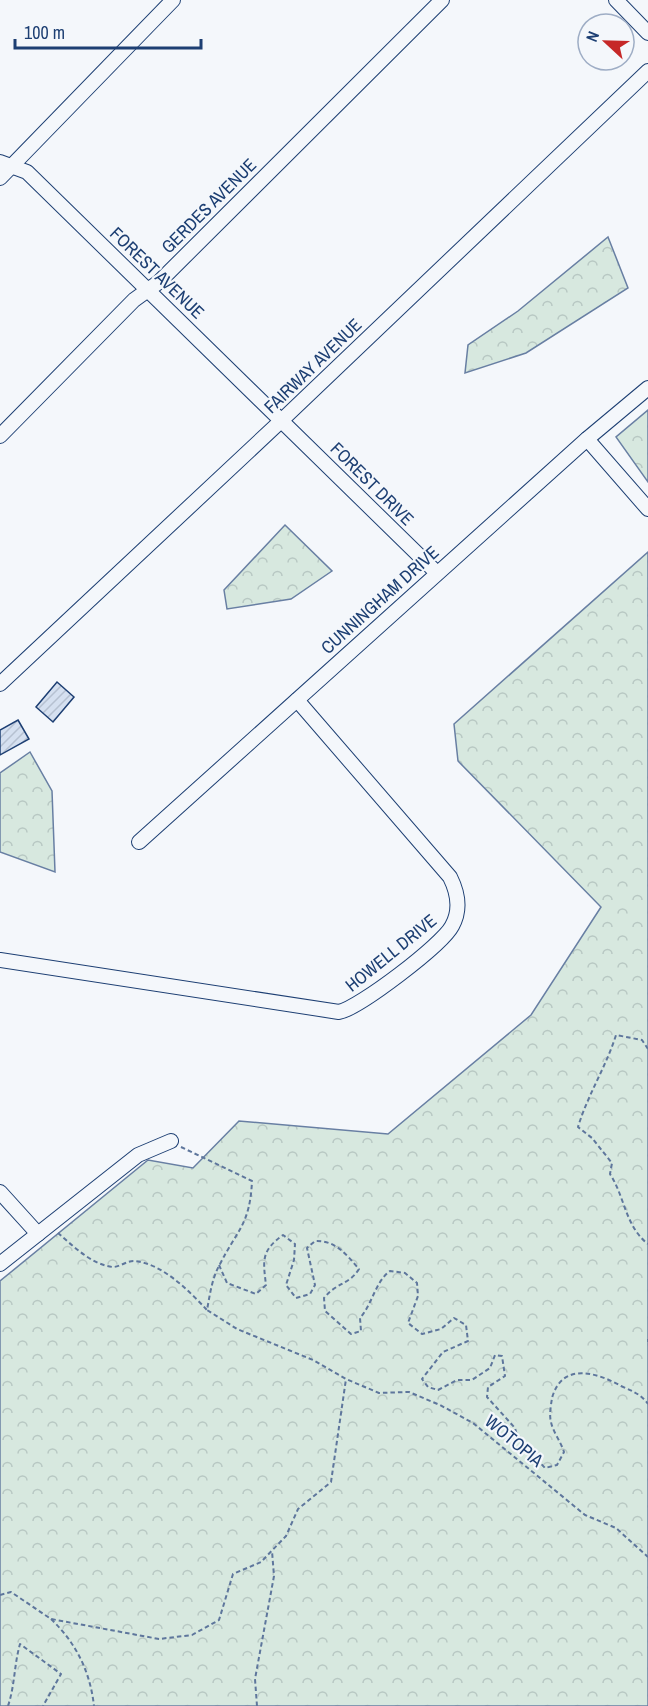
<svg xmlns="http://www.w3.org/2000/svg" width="648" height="1706" font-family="'Archivo Narrow',sans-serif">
  <defs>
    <pattern id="forest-crowns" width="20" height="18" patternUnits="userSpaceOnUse" patternTransform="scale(1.5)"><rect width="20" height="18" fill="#d7e8df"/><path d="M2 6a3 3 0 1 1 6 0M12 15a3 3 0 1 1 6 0" fill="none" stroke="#b8c8c3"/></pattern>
    <pattern id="building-hatch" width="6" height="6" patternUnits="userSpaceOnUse" patternTransform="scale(1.5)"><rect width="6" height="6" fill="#d5e0f0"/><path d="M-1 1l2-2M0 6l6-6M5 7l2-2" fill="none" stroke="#b6c1d1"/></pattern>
  </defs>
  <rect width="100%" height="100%" fill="#f4f7fb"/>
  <g fill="url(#forest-crowns)" stroke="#687fa3" stroke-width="1.5">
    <path d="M608 237 628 288 526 353 465 373 468 345 518 311Z"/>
    <path d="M648 410V482L616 437Z"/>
    <path d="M285 525 332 571 291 599 227 609 224 590Z"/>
    <path d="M648 552V1706H0V1281L148 1160 193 1168 239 1121 388 1134 531 1015 601 907 458 761 454 724Z"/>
    <path d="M30 752 52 791 55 872 0 852V773Z"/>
  </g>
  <g fill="url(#building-hatch)" stroke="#1d3f73" stroke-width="1.5">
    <path d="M57 682 74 697 53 722 36 707Z"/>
    <path d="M18 720 29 739 0 755V730Z"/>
  </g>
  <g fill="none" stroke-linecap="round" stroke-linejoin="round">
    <g stroke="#1d3f73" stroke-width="16">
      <g id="minor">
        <path d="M616 0 648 33"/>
        <path d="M0 162 27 172 437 573"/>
        <path d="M0 178 173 0"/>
        <path d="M0 436 134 300 159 282 442 0"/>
        <path d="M587 439 648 509"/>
        <path d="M0 684 282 420 648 71"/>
        <path d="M139 842 587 439 648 388"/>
        <path d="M0 960 339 1012C359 1008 442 945 452 926 461 910 458 893 450 877L297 700"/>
        <path d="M0 1192 38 1234"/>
        <path d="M0 1264 138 1155 171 1141"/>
      </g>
    </g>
    <g stroke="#5e769c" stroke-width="2" stroke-dasharray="4.5 3" stroke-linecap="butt">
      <path d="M648 1049 642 1040 616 1035C606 1067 588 1094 578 1127L592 1138 612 1163 610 1174C625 1197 625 1226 648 1244"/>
      <path d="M181 1147 252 1181C250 1225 237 1230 220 1264 212 1278 210 1294 207 1310L237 1329 313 1360 346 1379 379 1393 409 1392 440 1405 473 1423 585 1515 616 1528 648 1557"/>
      <path d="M58 1233C73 1246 92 1265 113 1267 120 1267 128 1260 135 1261 163 1264 189 1291 207 1310"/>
      <path d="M219 1265 227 1283 256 1294 266 1285C263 1260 261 1251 283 1235L295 1244 294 1260 286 1285 296 1298 310 1294 315 1285 307 1248 315 1241C335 1240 346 1254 359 1269 349 1285 337 1282 324 1298L325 1311 351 1334 361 1331 360 1318C373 1303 375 1282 390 1271L405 1273 417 1283 418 1296 408 1323 422 1334 441 1329 454 1318 466 1325 468 1341 443 1352 422 1379 428 1387 438 1390 457 1380H472L490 1368 495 1355 502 1356 505 1376 488 1387 487 1397 515 1428 518 1439 545 1468 557 1465 564 1452C561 1442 553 1432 551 1422 549 1415 551 1405 552 1398 562 1362 596 1372 621 1386 632 1391 641 1394 648 1404"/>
      <path d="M648 1339V1342"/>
      <path d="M0 1595 11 1592 51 1619 159 1639 192 1635 219 1620 233 1574 261 1562 286 1536 298 1509 331 1482 346 1379"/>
      <path d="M51 1619C76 1643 90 1671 94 1706"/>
      <path d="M8 1706C15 1685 14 1665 20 1644L61 1674 43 1706"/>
      <path d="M257 1706 255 1679 274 1576 272 1551"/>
    </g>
    <use href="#minor" stroke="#f4f7fb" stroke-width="14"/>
  </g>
  <g text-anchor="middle" stroke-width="4.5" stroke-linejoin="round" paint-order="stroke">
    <g font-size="18" fill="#1d3f73" stroke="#f4f7fb">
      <text transform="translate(209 206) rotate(-45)" y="6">GERDES AVENUE</text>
      <text transform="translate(157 273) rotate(44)" y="6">FOREST AVENUE</text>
      <text transform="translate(313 366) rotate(-44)" y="6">FAIRWAY AVENUE</text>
      <text transform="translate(372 484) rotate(45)" y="6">FOREST DRIVE</text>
      <text transform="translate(380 600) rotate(-42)" y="6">CUNNINGHAM DRIVE</text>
      <text transform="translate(391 953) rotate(-39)" y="6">HOWELL DRIVE</text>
      <text transform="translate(514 1441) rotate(40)" y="6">WOTOPIA</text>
    </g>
  </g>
  <g transform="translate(606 42) rotate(292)"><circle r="28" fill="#f4f7fb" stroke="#9eadc5" stroke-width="1.5"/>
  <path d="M0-4.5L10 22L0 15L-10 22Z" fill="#c62828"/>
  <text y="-9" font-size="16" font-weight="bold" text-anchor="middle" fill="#1d3f73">N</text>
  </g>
  <path d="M15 39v9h186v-9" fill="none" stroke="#1d3f73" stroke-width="3"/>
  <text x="24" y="39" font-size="18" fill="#1d3f73" stroke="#f4f7fb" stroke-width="4.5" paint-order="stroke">100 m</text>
</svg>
